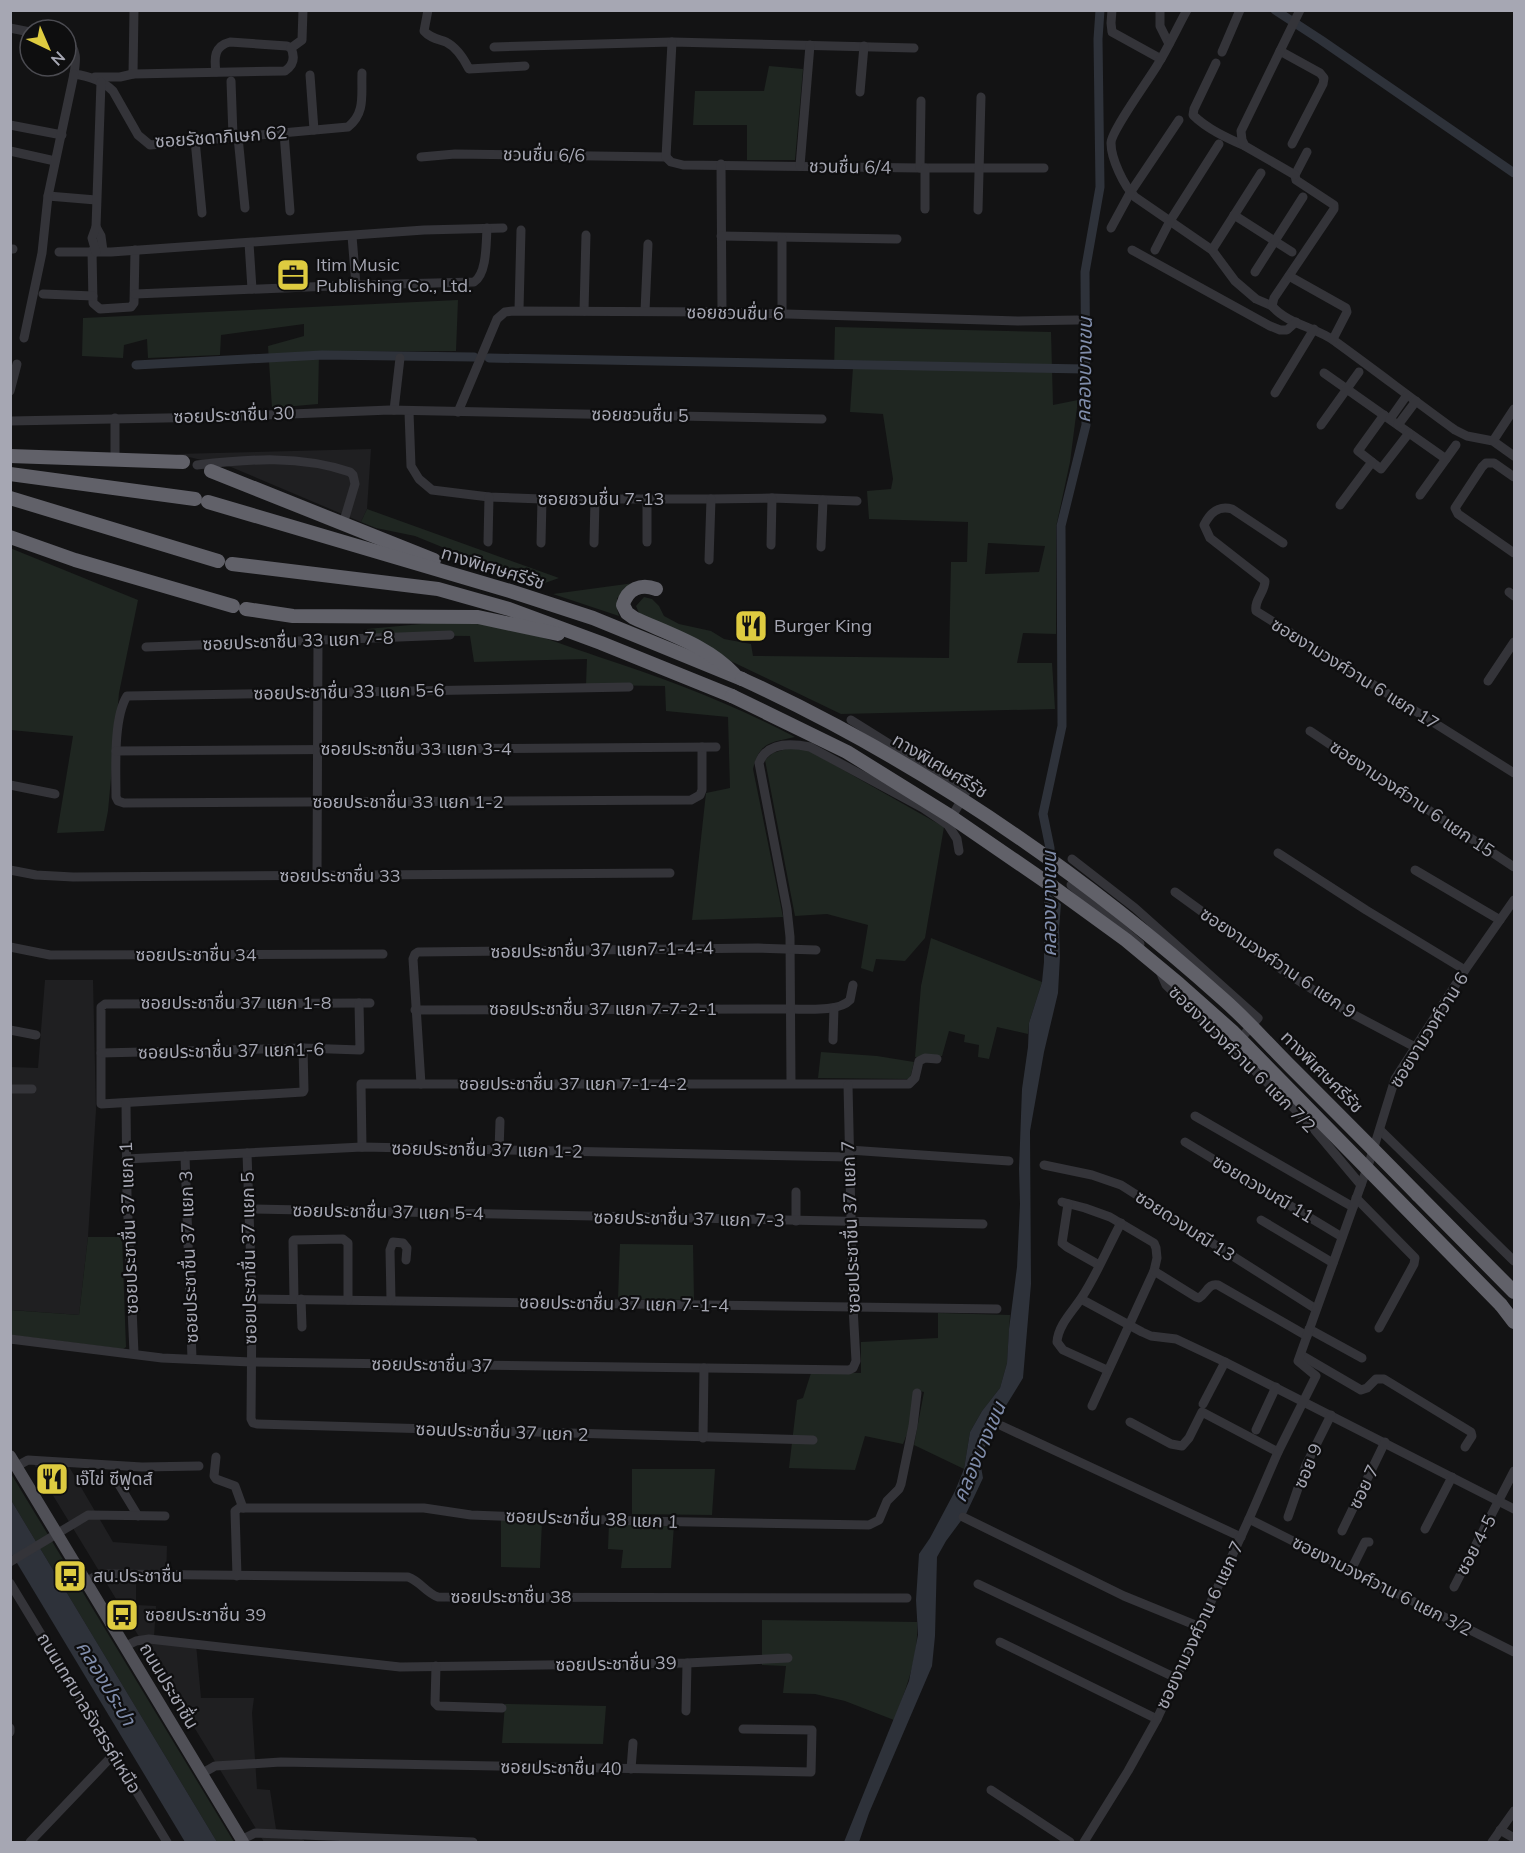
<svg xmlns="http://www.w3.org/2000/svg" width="1525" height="1853" font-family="Mulish,'Noto Sans Thai',sans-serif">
  <rect width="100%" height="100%" fill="#131314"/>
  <g fill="#1f1f21">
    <path d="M371 449 367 509 361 522 231 467 176 454Z"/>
    <path d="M45 980H93L96 1110 88 1237 79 1315 11 1310 10 1067 38 1068Z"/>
    <path d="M29 1456 68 1465 113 1542 167 1546 166 1579 136 1578V1605L156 1606 154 1637 196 1644 201 1698H254L252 1713 257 1789 270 1790 276 1829 304 1840V1842H264Z"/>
  </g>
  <g fill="#1f2621" fill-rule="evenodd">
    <path d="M769 66 803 69 795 160H747V125H693L695 91H764Z"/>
    <path d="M458 300 456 351 319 352 318 404 272 408 268 346 304 336V324L221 335 220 355 148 358 147 339 124 345 123 358 82 356 83 318Z"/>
    <path d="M835 327 1051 332 1053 405 1078 400 1070 462 1056 527V634L1023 633 1017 663H1052L1055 709 841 714 641 618 636 606 644 597 652 599 659 606 664 616 679 624 711 631 724 639 751 644 753 656 949 658 951 562H967L968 522 869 519 867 491 891 489 893 479 883 414 850 412 853 367 834 369ZM988 543 1045 546 1039 572 985 574Z"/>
    <path d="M367 509 559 578 542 584 523 580 415 536 376 528 361 522Z"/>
    <path d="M10 548 138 600 119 693 108 811 104 831 57 833 73 736 11 730Z"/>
    <path d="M634 583 617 598V609L619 616 553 594Z"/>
    <path d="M443 622C458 623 474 622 489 625 527 630 563 645 599 657 669 680 730 703 795 737 770 743 760 741 753 769L783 917 692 920 706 793 730 788 728 717 666 711 665 686 586 685 587 659 474 662 470 636 367 635V629Z"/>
    <path d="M789 748 808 750 944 827 925 938 905 961 876 959 873 972 861 968 868 925 827 914 795 916 765 760 773 753Z"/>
    <path d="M931 938 1042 982 1029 1023 1028 1034 997 1027 989 1059 978 1057 979 1045 964 1042 965 1035 949 1031 942 1056 915 1057 921 986Z"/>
    <path d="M821 1052 877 1056 914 1062 910 1079 818 1078Z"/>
    <path d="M88 1237H122L126 1347 123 1349 11 1335 10 1310 79 1315Z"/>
    <path d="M620 1244 693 1245 694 1300 618 1299Z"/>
    <path d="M938 1313 1010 1315 1007 1363 1000 1388 982 1411 970 1432 964 1469 914 1445 924 1392 914 1390 909 1429 903 1444 865 1436 855 1470 789 1468 797 1400 803 1398 811 1373H861V1342L938 1338Z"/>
    <path d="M632 1469H715L712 1515 632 1514Z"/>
    <path d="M10 1472 234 1842H217L11 1500Z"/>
    <path d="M501 1520 542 1521 540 1568 501 1567Z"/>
    <path d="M609 1523 674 1525 671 1568H621L623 1550 608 1549Z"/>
    <path d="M762 1620 917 1622C919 1656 906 1689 894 1720L845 1701 815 1694 783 1693 786 1666 762 1665Z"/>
    <path d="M505 1704 606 1706 603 1744 502 1743Z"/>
  </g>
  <g fill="#2e323a">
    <path d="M1044 890 1061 904 1059 929 1060 956 1058 993 1044 1052 1030 1131 1031 1284 1023 1378 991 1430 980 1461 983 1478 966 1514 946 1541 937 1557 935 1636 932 1666 869 1813 859 1842H844L909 1681 918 1635 916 1600 919 1554 930 1538 955 1491 964 1469 970 1432 982 1411 1000 1388 1007 1363 1009 1329 1017 1267 1020 1204 1019 1169 1022 1089 1028 1047 1029 1023 1042 982 1044 962Z"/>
    <path d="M11 1500 217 1842H185L11 1553Z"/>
  </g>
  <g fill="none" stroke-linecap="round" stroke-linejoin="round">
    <g stroke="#2e323a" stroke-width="9">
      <path d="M1275 10 1321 40 1514 173"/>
      <path d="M489 358 1085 369"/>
      <path d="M136 365 322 355 474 357"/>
      <path d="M1051 888 1050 848 1043 814 1062 726 1061 526 1086 425 1085 272 1100 187 1098 39 1100 10"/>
    </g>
    <g stroke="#343439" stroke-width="9">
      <path d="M428 10 424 31C430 38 438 39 446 42 456 47 464 59 469 69L525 66"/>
      <path d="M1112 10 1111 23 1112 32 1161 59"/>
      <path d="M1160 10V26L1169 44"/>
      <path d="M1187 10C1177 28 1169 46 1158 64 1150 78 1111 131 1111 143 1111 159 1124 186 1135 197L1212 250 1235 281 1256 299 1272 306"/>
      <path d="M10 28 30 32"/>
      <path d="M66 40C78 49 76 61 74 74 89 76 102 80 113 91L138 135 150 145 348 127C366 113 361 94 362 73"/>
      <path d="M494 47 672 42 914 48"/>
      <path d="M1280 51 1320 73 1324 78 1323 84 1292 144"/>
      <path d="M1222 52 1240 10"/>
      <path d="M1216 63 1194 109 1193 115C1207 129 1227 138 1245 146"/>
      <path d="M216 72C214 58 214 46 230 42L287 46 291 48"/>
      <path d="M133 74 134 10"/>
      <path d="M310 75 314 130"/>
      <path d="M95 77H120L133 74 285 71C294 65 295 57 291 48L302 40 303 10"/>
      <path d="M231 81 233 136"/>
      <path d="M860 92 864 46"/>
      <path d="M10 125 62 135"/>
      <path d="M284 133 290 211"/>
      <path d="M238 137 245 208"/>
      <path d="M195 140 202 213"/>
      <path d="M10 151 55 161"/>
      <path d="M1307 152 1295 175 1296 180 1334 205V209L1274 298 1272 306C1288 325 1317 327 1336 342 1376 371 1415 401 1455 430L1467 436 1493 441 1514 456"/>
      <path d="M421 157 455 154 666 157"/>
      <path d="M666 157 671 162 683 165 920 168H1044"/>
      <path d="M666 157 672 42"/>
      <path d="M721 164 722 312"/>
      <path d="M800 166 810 45"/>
      <path d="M920 168 921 101"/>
      <path d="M925 168V209"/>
      <path d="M1295 175 1245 146 1242 140 1241 131 1300 10"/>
      <path d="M48 196 96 200"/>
      <path d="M978 210 981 97"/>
      <path d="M1234 215 1292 252"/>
      <path d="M96 227 101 236 103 251"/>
      <path d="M1111 228 1130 193 1179 120"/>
      <path d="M352 236 356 285"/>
      <path d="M721 236 897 239"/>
      <path d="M249 243 252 289"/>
      <path d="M10 249H13"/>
      <path d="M1132 250 1270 326 1280 330H1287L1296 322"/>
      <path d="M1155 250 1170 221 1219 144"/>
      <path d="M1212 250 1261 173"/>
      <path d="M92 251 93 303 100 309 131 307 134 303 135 250"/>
      <path d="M59 252H111L424 230 503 228"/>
      <path d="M96 252 92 238 96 227 101 82"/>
      <path d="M1255 272 1303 197"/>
      <path d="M1289 276 1346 308 1347 312 1333 339"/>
      <path d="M43 294 93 296"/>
      <path d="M135 294 356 285 474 282C487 274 486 243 487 228"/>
      <path d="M519 310 521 230"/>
      <path d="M584 311 586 235"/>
      <path d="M645 311 648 244"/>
      <path d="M782 314V238"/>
      <path d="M24 338 42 253 48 196 74 74"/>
      <path d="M1324 373 1446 459"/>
      <path d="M10 391 17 364"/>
      <path d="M1275 393 1314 329"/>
      <path d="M394 410 400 358"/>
      <path d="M409 412 411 466 419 479 432 490 489 497 542 499H711L772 498 857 501"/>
      <path d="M458 412 497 319 505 312 513 311 722 312 1018 321 1077 320"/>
      <path d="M1384 415 1358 451 1381 469 1409 433"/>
      <path d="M115 418V460"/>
      <path d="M1390 419 1407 395"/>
      <path d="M10 421 216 417 390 410 822 419"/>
      <path d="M1321 425 1359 372"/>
      <path d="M1398 425 1416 401"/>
      <path d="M1493 441 1514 409"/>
      <path d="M197 465C249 459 300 455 350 472L353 475 355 484 343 524"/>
      <path d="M1514 477 1494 463H1486L1482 467 1455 508 1458 514 1514 553"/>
      <path d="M1420 495 1456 445"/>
      <path d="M647 498V542"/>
      <path d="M1340 505 1372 462"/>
      <path d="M488 542 489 497"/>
      <path d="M541 543 542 499"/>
      <path d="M594 543 595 499"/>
      <path d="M1283 543 1232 509C1218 505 1210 513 1204 525L1210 538 1265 581C1265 592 1254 600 1256 611L1514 773"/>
      <path d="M771 545 772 498"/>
      <path d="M821 547 823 500"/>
      <path d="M709 560 711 499"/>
      <path d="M1509 592 1514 596"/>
      <path d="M146 647 450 635"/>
      <path d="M1488 681 1514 642"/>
      <path d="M629 687 127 696C113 718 116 770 116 797L118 801 124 803 691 800 700 795 702 790V747"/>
      <path d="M851 720 966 792 950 820"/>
      <path d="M1310 731 1514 867"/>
      <path d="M116 751 716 747"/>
      <path d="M10 785 55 794"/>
      <path d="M1278 853 1366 910 1465 970"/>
      <path d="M1072 859 1135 908 1258 1018 1238 1042"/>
      <path d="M10 870 36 875 73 877 670 873"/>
      <path d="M1415 870 1500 920"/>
      <path d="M317 876 318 640"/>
      <path d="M1071 885 1140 944"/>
      <path d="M1175 892 1288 974 1345 1010 1415 1047"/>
      <path d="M10 947 50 955 383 954"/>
      <path d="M1159 969 1166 985 1308 1122 1361 1185"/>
      <path d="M415 1010 791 1009C807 1009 839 1012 850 1000L853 985"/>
      <path d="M10 1030 36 1035"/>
      <path d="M833 1040 834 1008"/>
      <path d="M303 1048 304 1090 303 1092 101 1104V1007L105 1004 370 1003"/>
      <path d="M101 1053 303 1048 360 1050 359 1003"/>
      <path d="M791 1083 790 937 787 909 759 763C767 742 791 743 810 747L923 808 948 825 957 839 959 851"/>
      <path d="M421 1084 413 959 415 954 418 952 758 948 816 950"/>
      <path d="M10 1089H32"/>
      <path d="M126 1103 127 1196 134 1353"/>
      <path d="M1195 1116 1353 1207"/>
      <path d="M1380 1130 1514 1261"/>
      <path d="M1185 1142 1342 1237"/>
      <path d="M362 1147 361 1084H909L915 1078 919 1061 925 1058 937 1059"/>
      <path d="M849 1150 1009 1161"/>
      <path d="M499 1151 500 1121"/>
      <path d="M247 1153 252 1299 251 1419 253 1423 257 1424 813 1440"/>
      <path d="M185 1156 192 1359"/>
      <path d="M126 1159 362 1147 849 1157"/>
      <path d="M1044 1165 1092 1175 1121 1185 1316 1309"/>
      <path d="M796 1192V1221"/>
      <path d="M1356 1198 1415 1258 1414 1264 1379 1328"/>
      <path d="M1062 1202 1085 1208 1110 1217 1154 1243 1156 1248 1157 1258 1154 1271 1092 1406"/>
      <path d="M1068 1204 1062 1243 1067 1247 1099 1265"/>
      <path d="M249 1209 983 1224"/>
      <path d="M1261 1220 1333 1263"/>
      <path d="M1154 1271 1196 1297 1199 1298C1207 1293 1208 1283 1218 1285L1307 1336"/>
      <path d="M252 1299 997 1309"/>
      <path d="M294 1299 293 1241 294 1240 343 1239 348 1243V1300"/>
      <path d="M301 1299 302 1327"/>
      <path d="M1081 1299 1142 1332 1151 1336 1176 1339 1225 1362 1514 1509"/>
      <path d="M391 1300 390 1250 393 1242 403 1243 407 1248 406 1260"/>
      <path d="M1309 1329 1362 1358"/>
      <path d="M10 1339 162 1358 251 1362 849 1370 853 1368 856 1361 853 1307 848 1085"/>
      <path d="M1301 1355 1361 1390 1367 1388 1376 1379H1384L1471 1432 1472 1436 1465 1447"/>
      <path d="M1107 1370 1063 1350 1057 1342C1058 1325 1073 1311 1082 1297 1097 1274 1108 1247 1121 1223"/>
      <path d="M1203 1404 1225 1362"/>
      <path d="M1130 1422 1171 1444 1182 1446 1189 1438 1202 1412 1278 1452"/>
      <path d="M1002 1426 1241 1537"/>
      <path d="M1256 1430 1276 1387"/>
      <path d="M703 1438 704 1368"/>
      <path d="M216 1457 214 1476 216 1479 235 1486 243 1508"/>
      <path d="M17 1466 28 1460 142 1467 199 1466"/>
      <path d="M118 1483 138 1516"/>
      <path d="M963 1517 1124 1596 1200 1627"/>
      <path d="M1288 1517 1306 1465 1331 1415"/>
      <path d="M1249 1519 1514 1652"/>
      <path d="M1425 1529 1452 1477"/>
      <path d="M1342 1531 1385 1442"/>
      <path d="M10 1562 88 1515 165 1516"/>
      <path d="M1351 1570 1365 1542H1369"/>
      <path d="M237 1576 235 1511 239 1508H424L471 1515 638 1521 869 1525 879 1520 887 1501 899 1489 901 1484 913 1426 917 1393"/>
      <path d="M87 1581 98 1575 109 1574 408 1577C420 1581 426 1593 438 1597L907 1598"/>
      <path d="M10 1583 167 1842"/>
      <path d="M978 1584 1176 1678"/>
      <path d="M1454 1587 1514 1471"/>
      <path d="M1000 1642 1157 1719"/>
      <path d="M124 1647 136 1641 149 1639 400 1667 687 1663 788 1658"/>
      <path d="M436 1666 435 1703 438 1706 502 1708"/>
      <path d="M686 1711 687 1663"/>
      <path d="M10 1728V1732"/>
      <path d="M631 1769 633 1743"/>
      <path d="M201 1774 215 1766 281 1762 811 1772 812 1730 743 1729"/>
      <path d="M991 1790 1070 1842"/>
      <path d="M1500 1830 1514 1838"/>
      <path d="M241 1840 255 1833 473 1842"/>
      <path d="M30 1842 114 1754"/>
      <path d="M1084 1842 1128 1771 1157 1719 1249 1519 1278 1452 1316 1376 1298 1361 1370 1160 1395 1079 1465 970 1514 900"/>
      <path d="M1492 1842 1514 1811"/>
    </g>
    <path stroke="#505057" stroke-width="12" d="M10 1456 243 1842"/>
    <g stroke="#616169" stroke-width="14">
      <path d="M10 456 183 462"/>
      <path d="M211 471 434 560"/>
      <path d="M10 474 195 499"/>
      <path d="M10 498 218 561"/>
      <path d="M208 502 510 591 593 618 742 679"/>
      <path d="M10 537 75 560 233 606"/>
      <path d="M232 564 438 589 509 609 601 643 732 696"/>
      <path d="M656 589C641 583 627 589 623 605L627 613 634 618C669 634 708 646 734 674"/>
      <path d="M246 609 293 616 478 617 558 634"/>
      <path d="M1418 1195 1514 1292"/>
      <path d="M1501 1305 1514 1322"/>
    </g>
    <g stroke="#616169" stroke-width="14">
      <path d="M742 679C918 760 1079 870 1223 999 1247 1020 1268 1044 1290 1066 1333 1109 1376 1152 1418 1195"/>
      <path d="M732 696 847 752 950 816 1049 884 1126 940 1179 984 1232 1031 1501 1305"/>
    </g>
  </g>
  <defs>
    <g id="office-square" transform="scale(1.725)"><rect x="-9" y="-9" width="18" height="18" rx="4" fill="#decb40" stroke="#0e0e0f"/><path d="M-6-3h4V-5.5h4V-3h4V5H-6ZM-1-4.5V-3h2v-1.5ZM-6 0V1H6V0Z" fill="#111"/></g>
    <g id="restaurant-square" transform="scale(1.725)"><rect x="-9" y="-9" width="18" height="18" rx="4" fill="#decb40" stroke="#0e0e0f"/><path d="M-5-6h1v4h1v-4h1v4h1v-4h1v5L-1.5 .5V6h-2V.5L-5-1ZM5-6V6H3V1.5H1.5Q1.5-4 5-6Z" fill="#111"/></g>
    <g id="bus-square" transform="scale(1.725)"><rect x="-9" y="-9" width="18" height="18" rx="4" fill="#decb40" stroke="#0e0e0f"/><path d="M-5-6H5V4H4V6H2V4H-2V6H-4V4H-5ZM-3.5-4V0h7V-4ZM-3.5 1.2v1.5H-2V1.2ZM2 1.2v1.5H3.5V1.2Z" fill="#111"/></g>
  </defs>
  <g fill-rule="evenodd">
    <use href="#office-square" x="293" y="275"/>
    <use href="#restaurant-square" x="751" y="626"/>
    <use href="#restaurant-square" x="52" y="1479"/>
    <use href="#bus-square" x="70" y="1576"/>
    <use href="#bus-square" x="122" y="1615"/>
  </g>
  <g text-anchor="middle" stroke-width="4.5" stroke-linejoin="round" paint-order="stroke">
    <g font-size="18" fill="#a6a7b3" stroke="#0e0e0f">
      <text transform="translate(221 137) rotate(-4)" y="6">ซอยรัชดาภิเษก 62</text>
      <text transform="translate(544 155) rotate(1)" y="6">ชวนชื่น 6/6</text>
      <text transform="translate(850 167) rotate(1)" y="6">ชวนชื่น 6/4</text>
      <text transform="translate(735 313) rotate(1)" y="6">ซอยชวนชื่น 6</text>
      <text transform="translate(234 415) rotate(-2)" y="6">ซอยประชาชื่น 30</text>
      <text transform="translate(640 415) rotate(1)" y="6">ซอยชวนชื่น 5</text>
      <text x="601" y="505">ซอยชวนชื่น 7-13</text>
      <text transform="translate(493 568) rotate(17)" y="6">ทางพิเศษศรีรัช</text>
      <text transform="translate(298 641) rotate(-2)" y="6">ซอยประชาชื่น 33 แยก 7-8</text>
      <text transform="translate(1355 674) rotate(32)" y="6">ซอยงามวงศ์วาน 6 แยก 17</text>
      <text transform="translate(349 692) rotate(-1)" y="6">ซอยประชาชื่น 33 แยก 5-6</text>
      <text x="416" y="755">ซอยประชาชื่น 33 แยก 3-4</text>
      <text transform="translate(940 766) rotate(31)" y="6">ทางพิเศษศรีรัช</text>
      <text transform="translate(1412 799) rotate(34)" y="6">ซอยงามวงศ์วาน 6 แยก 15</text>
      <text x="408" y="808">ซอยประชาชื่น 33 แยก 1-2</text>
      <text x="340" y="882">ซอยประชาชื่น 33</text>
      <text transform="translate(602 950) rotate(-1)" y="6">ซอยประชาชื่น 37 แยก7-1-4-4</text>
      <text x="196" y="961">ซอยประชาชื่น 34</text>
      <text transform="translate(1278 963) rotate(34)" y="6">ซอยงามวงศ์วาน 6 แยก 9</text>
      <text x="236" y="1009">ซอยประชาชื่น 37 แยก 1-8</text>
      <text x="603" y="1015">ซอยประชาชื่น 37 แยก 7-7-2-1</text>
      <text transform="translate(1429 1030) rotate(-58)" y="6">ซอยงามวงศ์วาน 6</text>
      <text transform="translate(231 1051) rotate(-1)" y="6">ซอยประชาชื่น 37 แยก1-6</text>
      <text transform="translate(1242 1059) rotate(45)" y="6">ซอยงามวงศ์วาน 6 แยก 7/2</text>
      <text transform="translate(1322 1072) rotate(45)" y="6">ทางพิเศษศรีรัช</text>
      <text x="573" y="1090">ซอยประชาชื่น 37 แยก 7-1-4-2</text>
      <text transform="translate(487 1150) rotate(1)" y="6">ซอยประชาชื่น 37 แยก 1-2</text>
      <text transform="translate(1263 1189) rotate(31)" y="6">ซอยดวงมณี 11</text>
      <text transform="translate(388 1212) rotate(1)" y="6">ซอยประชาชื่น 37 แยก 5-4</text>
      <text transform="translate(689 1219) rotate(1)" y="6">ซอยประชาชื่น 37 แยก 7-3</text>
      <text transform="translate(1185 1226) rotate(33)" y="6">ซอยดวงมณี 13</text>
      <text transform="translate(851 1227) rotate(-92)" y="6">ซอยประชาชื่น 37 แยก 7</text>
      <text transform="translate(129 1228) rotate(-92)" y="6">ซอยประชาชื่น 37 แยก 1</text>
      <text transform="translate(189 1257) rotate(-92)" y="6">ซอยประชาชื่น 37 แยก 3</text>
      <text transform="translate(249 1258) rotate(-91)" y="6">ซอยประชาชื่น 37 แยก 5</text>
      <text transform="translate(624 1304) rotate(1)" y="6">ซอยประชาชื่น 37 แยก 7-1-4</text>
      <text transform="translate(432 1365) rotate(1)" y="6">ซอยประชาชื่น 37</text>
      <text transform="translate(502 1432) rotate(2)" y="6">ซอนประชาชื่น 37 แยก 2</text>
      <text transform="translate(1308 1466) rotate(-67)" y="6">ซอย 9</text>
      <text transform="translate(1364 1487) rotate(-64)" y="6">ซอย 7</text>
      <text transform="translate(592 1519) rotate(2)" y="6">ซอยประชาชื่น 38 แยก 1</text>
      <text transform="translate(1476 1545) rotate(-62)" y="6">ซอย 4-5</text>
      <text transform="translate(1382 1586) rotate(27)" y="6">ซอยงามวงศ์วาน 6 แยก 3/2</text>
      <text x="511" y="1603">ซอยประชาชื่น 38</text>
      <text transform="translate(1200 1625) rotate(-65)" y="6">ซอยงามวงศ์วาน 6 แยก 7</text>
      <text transform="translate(616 1664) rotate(-1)" y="6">ซอยประชาชื่น 39</text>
      <text transform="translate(169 1686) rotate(59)" y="6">ถนนประชาชื่น</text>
      <text transform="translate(89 1713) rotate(59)" y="6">ถนนเทศบาลรังสรรค์เหนือ</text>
      <text transform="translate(561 1768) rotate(1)" y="6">ซอยประชาชื่น 40</text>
    </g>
    <g font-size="18" fill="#a6a7b3" stroke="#0e0e0f" text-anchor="start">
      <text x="316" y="271">Itim Music<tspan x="316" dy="21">Publishing Co., Ltd.</tspan></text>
      <text x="774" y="632">Burger King</text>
      <text x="75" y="1485">เจ๊ไข่ ซีฟูดส์</text>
      <text x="93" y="1582">สน.ประชาชื่น</text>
      <text x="145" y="1621">ซอยประชาชื่น 39</text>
    </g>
    <g font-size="20" font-style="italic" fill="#808dab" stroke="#0e0e0f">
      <text transform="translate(1084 370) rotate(-89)" y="7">คลองบางเขน</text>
      <text transform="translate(1049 904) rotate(-90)" y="7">คลองบางเขน</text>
      <text transform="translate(979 1452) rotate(-67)" y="7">คลองบางเขน</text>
      <text transform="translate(106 1683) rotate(59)" y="7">คลองประปา</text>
    </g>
  </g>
  <rect width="1525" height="1853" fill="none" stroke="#a6a7b3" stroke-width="24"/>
  <g transform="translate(48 48) rotate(136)"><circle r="28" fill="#0e0e0f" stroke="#4b4b51" stroke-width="1.5"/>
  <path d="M0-4.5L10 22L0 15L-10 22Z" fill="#decb40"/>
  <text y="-9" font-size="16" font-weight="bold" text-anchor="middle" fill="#a6a7b3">N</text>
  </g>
</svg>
